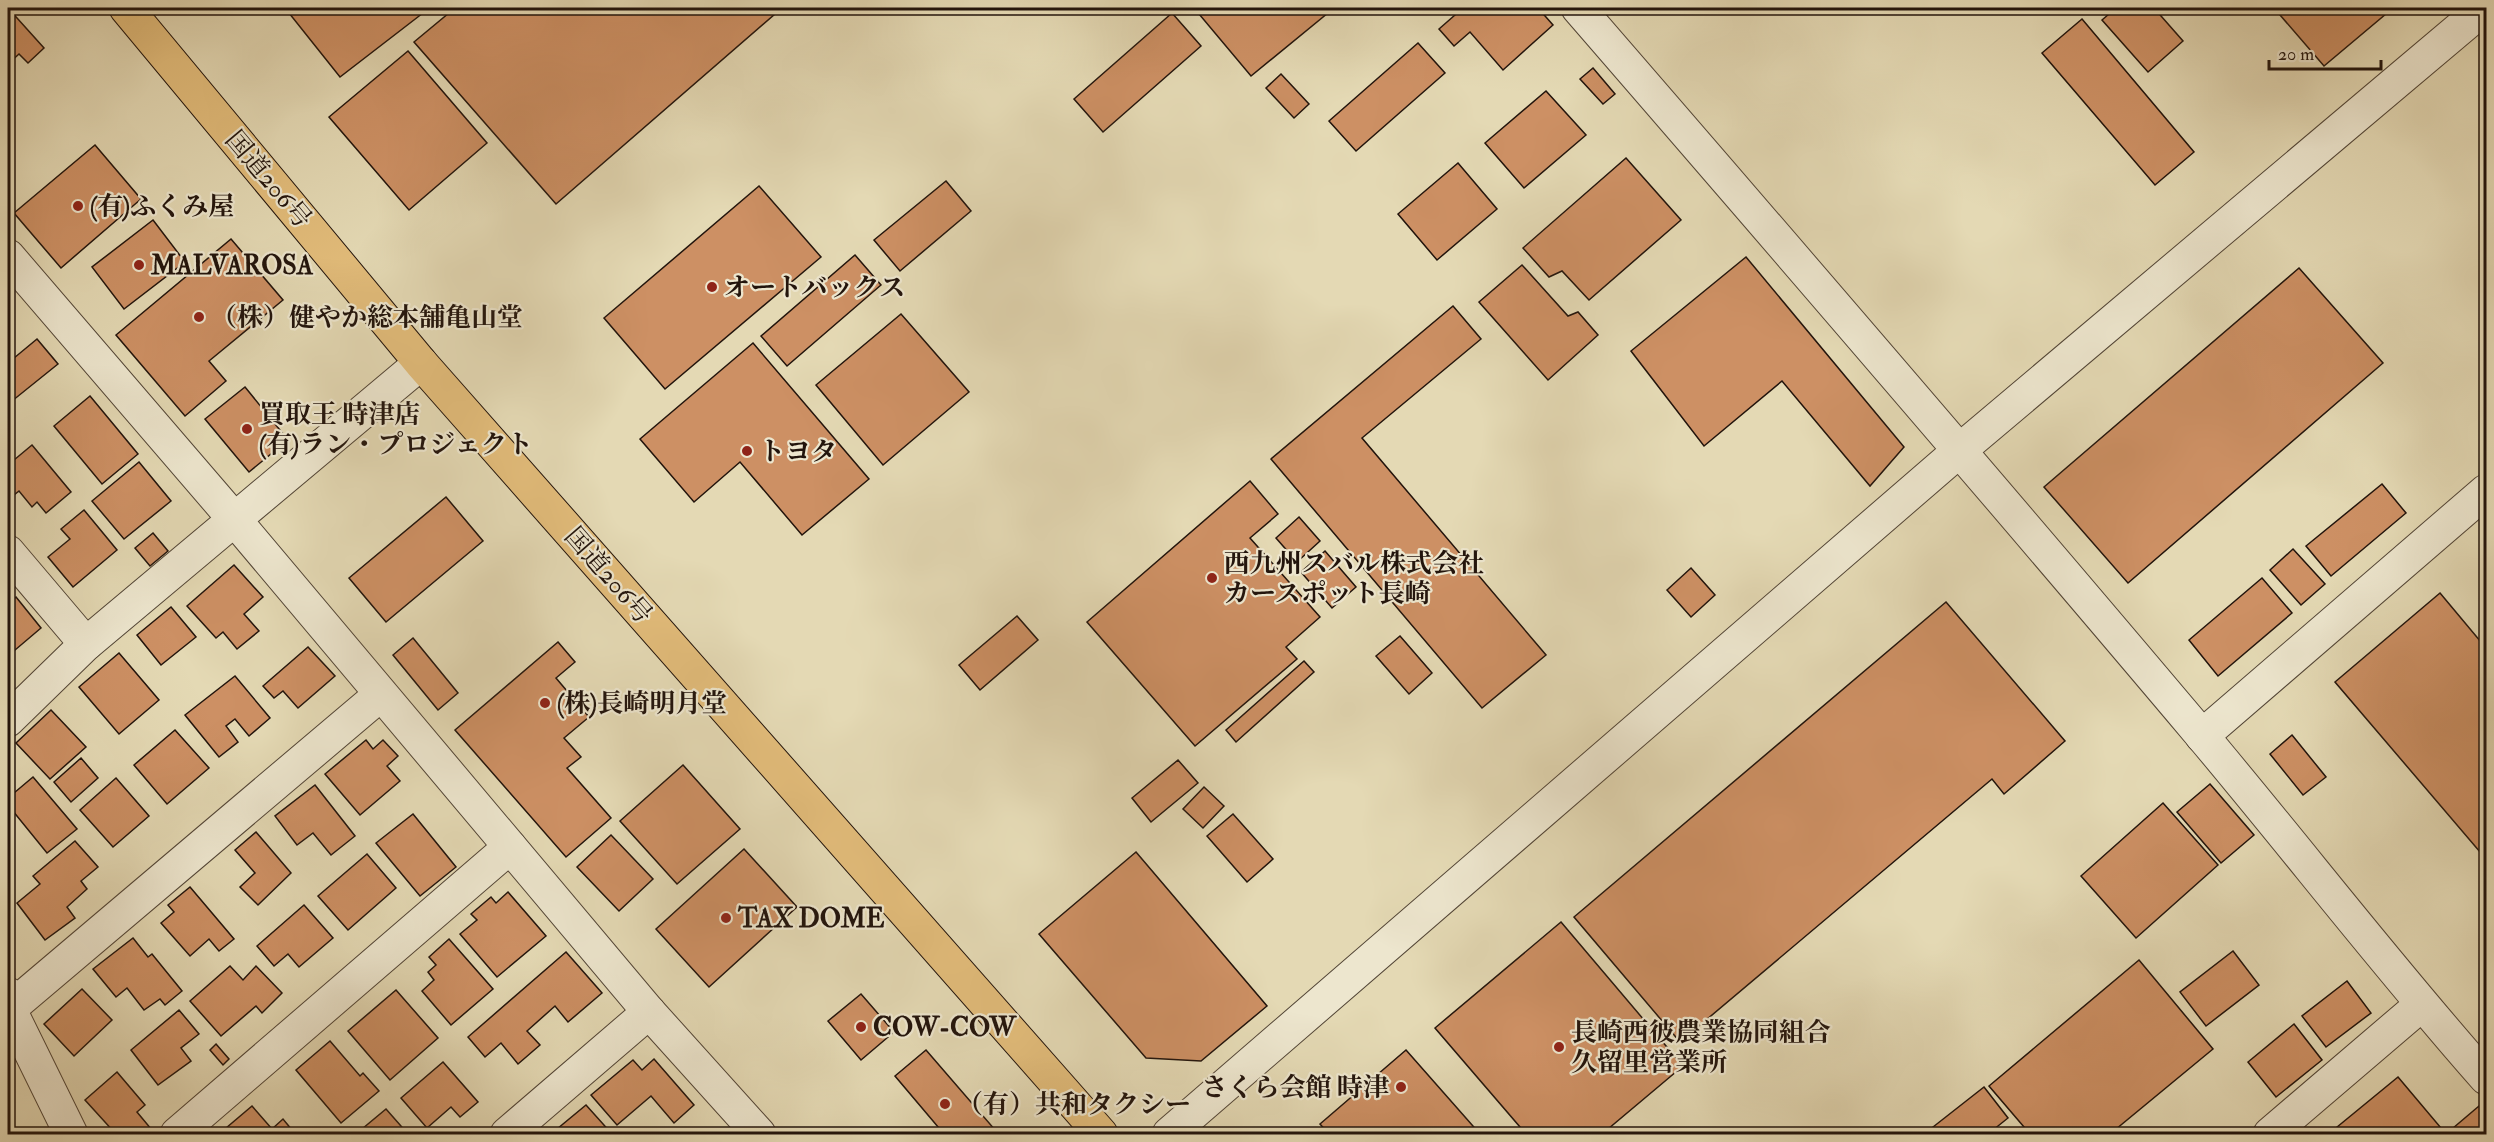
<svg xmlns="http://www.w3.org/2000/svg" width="2494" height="1142" font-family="'IM FELL Double Pica','Noto Serif JP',serif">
  <rect width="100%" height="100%" fill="#e4d9b4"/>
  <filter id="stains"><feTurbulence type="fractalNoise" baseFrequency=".00333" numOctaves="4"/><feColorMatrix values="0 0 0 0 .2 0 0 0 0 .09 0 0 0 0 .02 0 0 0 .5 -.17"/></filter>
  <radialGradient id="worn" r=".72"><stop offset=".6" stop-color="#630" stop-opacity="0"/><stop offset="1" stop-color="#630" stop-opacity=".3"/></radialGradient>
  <g fill="#cd9064" stroke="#22140c" stroke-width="1.5">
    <path d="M8 8 44 48 28 63 19 54 8 64Z"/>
    <path d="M285 8H418L423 13 340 77Z"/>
    <path d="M455 8H782L556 204 414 42Z"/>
    <path d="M1194 8H1334L1251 76Z"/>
    <path d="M1463 8H1538L1553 25 1503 70 1470 32 1454 46 1439 29Z"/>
    <path d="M2116 8H2154L2183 41 2148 72 2102 20Z"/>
    <path d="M2274 8H2393L2324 66Z"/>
    <path d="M1172 13 1201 46 1103 132 1074 99Z"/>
    <path d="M2082 19 2194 152 2155 185 2042 53Z"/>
    <path d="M1418 43 1445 73 1356 151 1329 121Z"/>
    <path d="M408 51 487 143 409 210 329 117Z"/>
    <path d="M1593 68 1615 94 1603 104 1580 79Z"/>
    <path d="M1281 74 1309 104 1294 118 1266 88Z"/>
    <path d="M1546 91 1586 135 1524 188 1485 143Z"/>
    <path d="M95 145 141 199 61 268 14 213Z"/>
    <path d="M1626 158 1681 220 1589 300 1562 271 1549 277 1523 248Z"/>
    <path d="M1458 163 1497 209 1437 260 1398 214Z"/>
    <path d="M946 181 971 211 900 271 874 240Z"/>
    <path d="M759 186 821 257 665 389 604 318Z"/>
    <path d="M153 220 185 262 124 309 92 267Z"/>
    <path d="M231 239 283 300 209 361 226 381 185 416 116 335Z"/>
    <path d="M855 255 881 285 787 366 761 336Z"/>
    <path d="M1746 257 1904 447 1870 486 1782 381 1704 446 1631 351Z"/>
    <path d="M1522 265 1568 316 1578 312 1598 335 1548 380 1479 302Z"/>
    <path d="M2299 268 2383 363 2128 583 2044 487Z"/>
    <path d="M1453 306 1481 339 1362 438 1546 655 1482 708 1271 459Z"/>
    <path d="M901 314 969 392 883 465 816 385Z"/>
    <path d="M37 339 58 364 12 401 8 395V363Z"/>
    <path d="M753 343 869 479 802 535 740 462 694 502 640 439Z"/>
    <path d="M245 387 288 440 249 472 205 419Z"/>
    <path d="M90 396 138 454 102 484 54 426Z"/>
    <path d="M32 445 71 492 46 513 37 502 32 507 19 491 9 499 8 497V465Z"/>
    <path d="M139 462 171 501 124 539 92 501Z"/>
    <path d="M1250 481 1278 514 1250 538 1320 617 1286 647 1297 659 1195 746 1087 622Z"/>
    <path d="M2382 484 2406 513 2331 576 2306 546Z"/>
    <path d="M446 497 483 541 386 622 349 578Z"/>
    <path d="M84 510 117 550 73 587 48 557 70 539 61 529Z"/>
    <path d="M1299 517 1320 541 1297 562 1276 538Z"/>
    <path d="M153 533 168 551 150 566 135 548Z"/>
    <path d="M2293 549 2325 584 2301 605 2270 570Z"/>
    <path d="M1325 551 1356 587 1332 608 1301 572Z"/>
    <path d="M234 565 263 597 244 614 259 631 237 649 223 632 216 638 187 606Z"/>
    <path d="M1691 568 1715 595 1691 617 1667 590Z"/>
    <path d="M2262 578 2292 613 2218 676 2189 640Z"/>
    <path d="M2440 593 2486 648V859L2335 682Z"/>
    <path d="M16 597 41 628 8 656V604Z"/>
    <path d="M1946 602 2065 741 2004 794 1992 779 1680 1042 1574 917Z"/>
    <path d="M171 607 196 637 161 665 137 635Z"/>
    <path d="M1017 616 1038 640 980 690 959 665Z"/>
    <path d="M1400 636 1432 673 1409 694 1376 656Z"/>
    <path d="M413 638 458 693 438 710 393 655Z"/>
    <path d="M558 642 575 662 556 678 589 717 564 738 581 757 567 768 611 818 566 857 455 730Z"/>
    <path d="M308 647 335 676 298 708 283 691 274 698 263 686Z"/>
    <path d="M119 653 159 700 119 734 79 687Z"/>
    <path d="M1304 661 1314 672 1236 742 1226 730Z"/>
    <path d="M235 676 270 718 249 736 235 719 226 726 238 742 219 757 185 715Z"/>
    <path d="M51 710 86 747 50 779 16 743Z"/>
    <path d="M175 730 209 768 167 804 134 765Z"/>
    <path d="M2292 735 2326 777 2303 795 2270 754Z"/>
    <path d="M366 740 373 749 383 740 398 756 387 766 400 781 360 815 325 774Z"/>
    <path d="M81 758 98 778 71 802 54 782Z"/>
    <path d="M1178 760 1198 783 1151 822 1132 798Z"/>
    <path d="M683 765 740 829 677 884 620 821Z"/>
    <path d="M33 777 77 829 47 853 8 805V798Z"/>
    <path d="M116 778 149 816 113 847 80 810Z"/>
    <path d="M2210 784 2254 835 2221 863 2177 812Z"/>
    <path d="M315 785 355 836 331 855 313 833 297 845 275 816Z"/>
    <path d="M1204 787 1224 806 1203 828 1183 809Z"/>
    <path d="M2163 803 2218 865 2136 938 2081 876Z"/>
    <path d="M413 814 456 867 420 896 376 843Z"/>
    <path d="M1233 814 1273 859 1247 882 1207 836Z"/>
    <path d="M256 832 291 873 258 905 240 887 255 873 235 850Z"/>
    <path d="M611 835 653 879 619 911 577 867Z"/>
    <path d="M75 841 98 867 81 881 87 889 67 907 75 918 45 940 17 903 40 884 33 876Z"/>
    <path d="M744 849 797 907 709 987 656 929Z"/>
    <path d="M1136 852 1267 1006 1201 1061 1146 1058 1039 934Z"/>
    <path d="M367 854 396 888 348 930 318 896Z"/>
    <path d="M190 887 234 939 219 951 209 939 190 956 161 923 174 912 168 905Z"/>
    <path d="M508 892 546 936 497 977 460 934 477 920 471 914 491 897 496 903Z"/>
    <path d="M304 905 333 938 299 967 288 954 274 966 257 946Z"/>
    <path d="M1561 922 1683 1066 1602 1134H1526L1435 1028Z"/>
    <path d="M133 938 148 957 152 954 182 991 165 1005 160 999 144 1010 127 988 116 997 93 969Z"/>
    <path d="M449 939 493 989 451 1025 422 991 434 980 428 972 436 965 429 957Z"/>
    <path d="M2233 951 2259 985 2206 1026 2180 992Z"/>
    <path d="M566 952 602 993 568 1022 555 1006 527 1031 540 1045 518 1064 501 1043 485 1057 468 1037Z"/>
    <path d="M2139 960 2213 1049 2110 1134H2030L1989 1086Z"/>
    <path d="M230 966 243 980 256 966 282 993 262 1013 256 1006 221 1036 190 1001Z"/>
    <path d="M2347 981 2371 1013 2326 1047 2302 1016Z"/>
    <path d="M82 989 112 1020 74 1056 44 1024Z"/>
    <path d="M396 990 438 1038 390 1080 348 1031Z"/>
    <path d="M861 994 894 1032 861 1060 828 1021Z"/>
    <path d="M179 1010 199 1034 181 1048 191 1061 158 1085 131 1050Z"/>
    <path d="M2294 1024 2322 1060 2276 1097 2248 1062Z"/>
    <path d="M330 1041 360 1076 363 1073 379 1091 341 1123 296 1070Z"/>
    <path d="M216 1044 229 1059 223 1065 210 1050Z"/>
    <path d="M926 1050 996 1131 991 1134H944L895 1076Z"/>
    <path d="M1406 1050 1480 1134H1329L1320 1124Z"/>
    <path d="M654 1059 694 1105 674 1123 651 1096 617 1125 591 1095 633 1060 642 1070Z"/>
    <path d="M443 1062 478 1102 460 1117 451 1107 427 1128 401 1098Z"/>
    <path d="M117 1072 145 1105 137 1112 152 1130 146 1134H123L117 1129 114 1132 85 1100Z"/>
    <path d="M2398 1077 2446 1134 2479 1106 2486 1115V1134H2333L2331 1132Z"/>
    <path d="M1984 1087 2008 1118 1988 1134H1939L1933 1127Z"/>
    <path d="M586 1105 612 1134H551Z"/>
    <path d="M252 1106 272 1129 283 1119 292 1130 287 1134H219Z"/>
    <path d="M386 1109 408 1134H356Z"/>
  </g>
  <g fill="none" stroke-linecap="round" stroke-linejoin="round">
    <g stroke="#524536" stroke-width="35">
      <g id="minor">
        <path d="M8 256 235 520 649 1012 759 1134"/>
        <path d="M8 552 86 644"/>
        <path d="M8 720 86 644 421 363"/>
        <path d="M8 994 10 1010 71 1134"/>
        <path d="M8 1010 380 695"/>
        <path d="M177 1134 510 847"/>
        <path d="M507 1134 649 1012"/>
        <path d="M2270 1134 2421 1005"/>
      </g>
    </g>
    <g stroke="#524536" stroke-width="35">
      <g id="tertiary">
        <path d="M1578 8C1786 248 1993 488 2198 731 2295 846 2386 965 2486 1078"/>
        <path d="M2202 736 2486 491"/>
        <path d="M1169 1134 1960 450 2484 8"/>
      </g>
    </g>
    <g stroke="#22140c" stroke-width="35">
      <path id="trunk" d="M126 8 421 363 1101 1134"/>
    </g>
    <use href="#minor" stroke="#ede6ce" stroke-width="33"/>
    <use href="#tertiary" stroke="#ede6ce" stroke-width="33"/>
    <use href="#trunk" stroke="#e2bc7a" stroke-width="33"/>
  </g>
  <g fill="#8f2418" stroke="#ede6ce" stroke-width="2">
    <circle cx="78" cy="206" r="6"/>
    <circle cx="139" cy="265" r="6"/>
    <circle cx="712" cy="287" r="6"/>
    <circle cx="199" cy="317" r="6"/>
    <circle cx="247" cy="429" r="6"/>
    <circle cx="747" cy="451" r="6"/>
    <circle cx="1212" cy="578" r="6"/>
    <circle cx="545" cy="703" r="6"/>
    <circle cx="726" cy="918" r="6"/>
    <circle cx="861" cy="1027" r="6"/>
    <circle cx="1559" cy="1047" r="6"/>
    <circle cx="1401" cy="1087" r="6"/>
    <circle cx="945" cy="1104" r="6"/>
  </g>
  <g text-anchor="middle" stroke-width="4.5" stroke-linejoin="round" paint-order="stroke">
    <g font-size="26" fill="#22140c" stroke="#ede6ce">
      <text transform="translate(269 179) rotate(50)" y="9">国道206号</text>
      <text transform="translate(609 575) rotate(49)" y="9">国道206号</text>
    </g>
    <g font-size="26" font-weight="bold" fill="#22140c" stroke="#ede6ce" text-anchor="start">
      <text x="90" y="215">(有)ふくみ屋</text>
      <text x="151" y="274">MALVAROSA</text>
      <text x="724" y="296">オートバックス</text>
      <text x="211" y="326">（株）健やか総本舗亀山堂</text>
      <text x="259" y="423">買取王 時津店<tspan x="259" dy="30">(有)ラン・プロジェクト</tspan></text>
      <text x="759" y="460">トヨタ</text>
      <text x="1224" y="572">西九州スバル株式会社<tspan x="1224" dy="30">カースポット長崎</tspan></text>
      <text x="557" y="712">(株)長崎明月堂</text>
      <text x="738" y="927">TAX DOME</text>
      <text x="873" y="1036">COW-COW</text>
      <text x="1571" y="1041">長崎西彼農業協同組合<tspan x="1571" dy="30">久留里営業所</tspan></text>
      <text x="1389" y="1096" text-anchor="end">さくら会館 時津</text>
      <text x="957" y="1113">（有）共和タクシー</text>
    </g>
  </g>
  <rect width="2494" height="1142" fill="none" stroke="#e4d9b4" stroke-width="30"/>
  <rect x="9" y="9" width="2476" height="1124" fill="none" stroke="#22140c" stroke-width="3"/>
  <rect x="15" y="15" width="2464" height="1112" fill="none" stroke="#22140c" stroke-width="1.5"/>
  <path d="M2269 60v9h112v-9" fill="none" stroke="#22140c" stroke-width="3"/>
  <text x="2278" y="60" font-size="18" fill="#22140c" stroke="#ede6ce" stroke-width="4.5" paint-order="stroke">20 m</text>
  <rect width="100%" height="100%" filter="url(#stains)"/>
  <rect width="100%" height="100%" fill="url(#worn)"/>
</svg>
